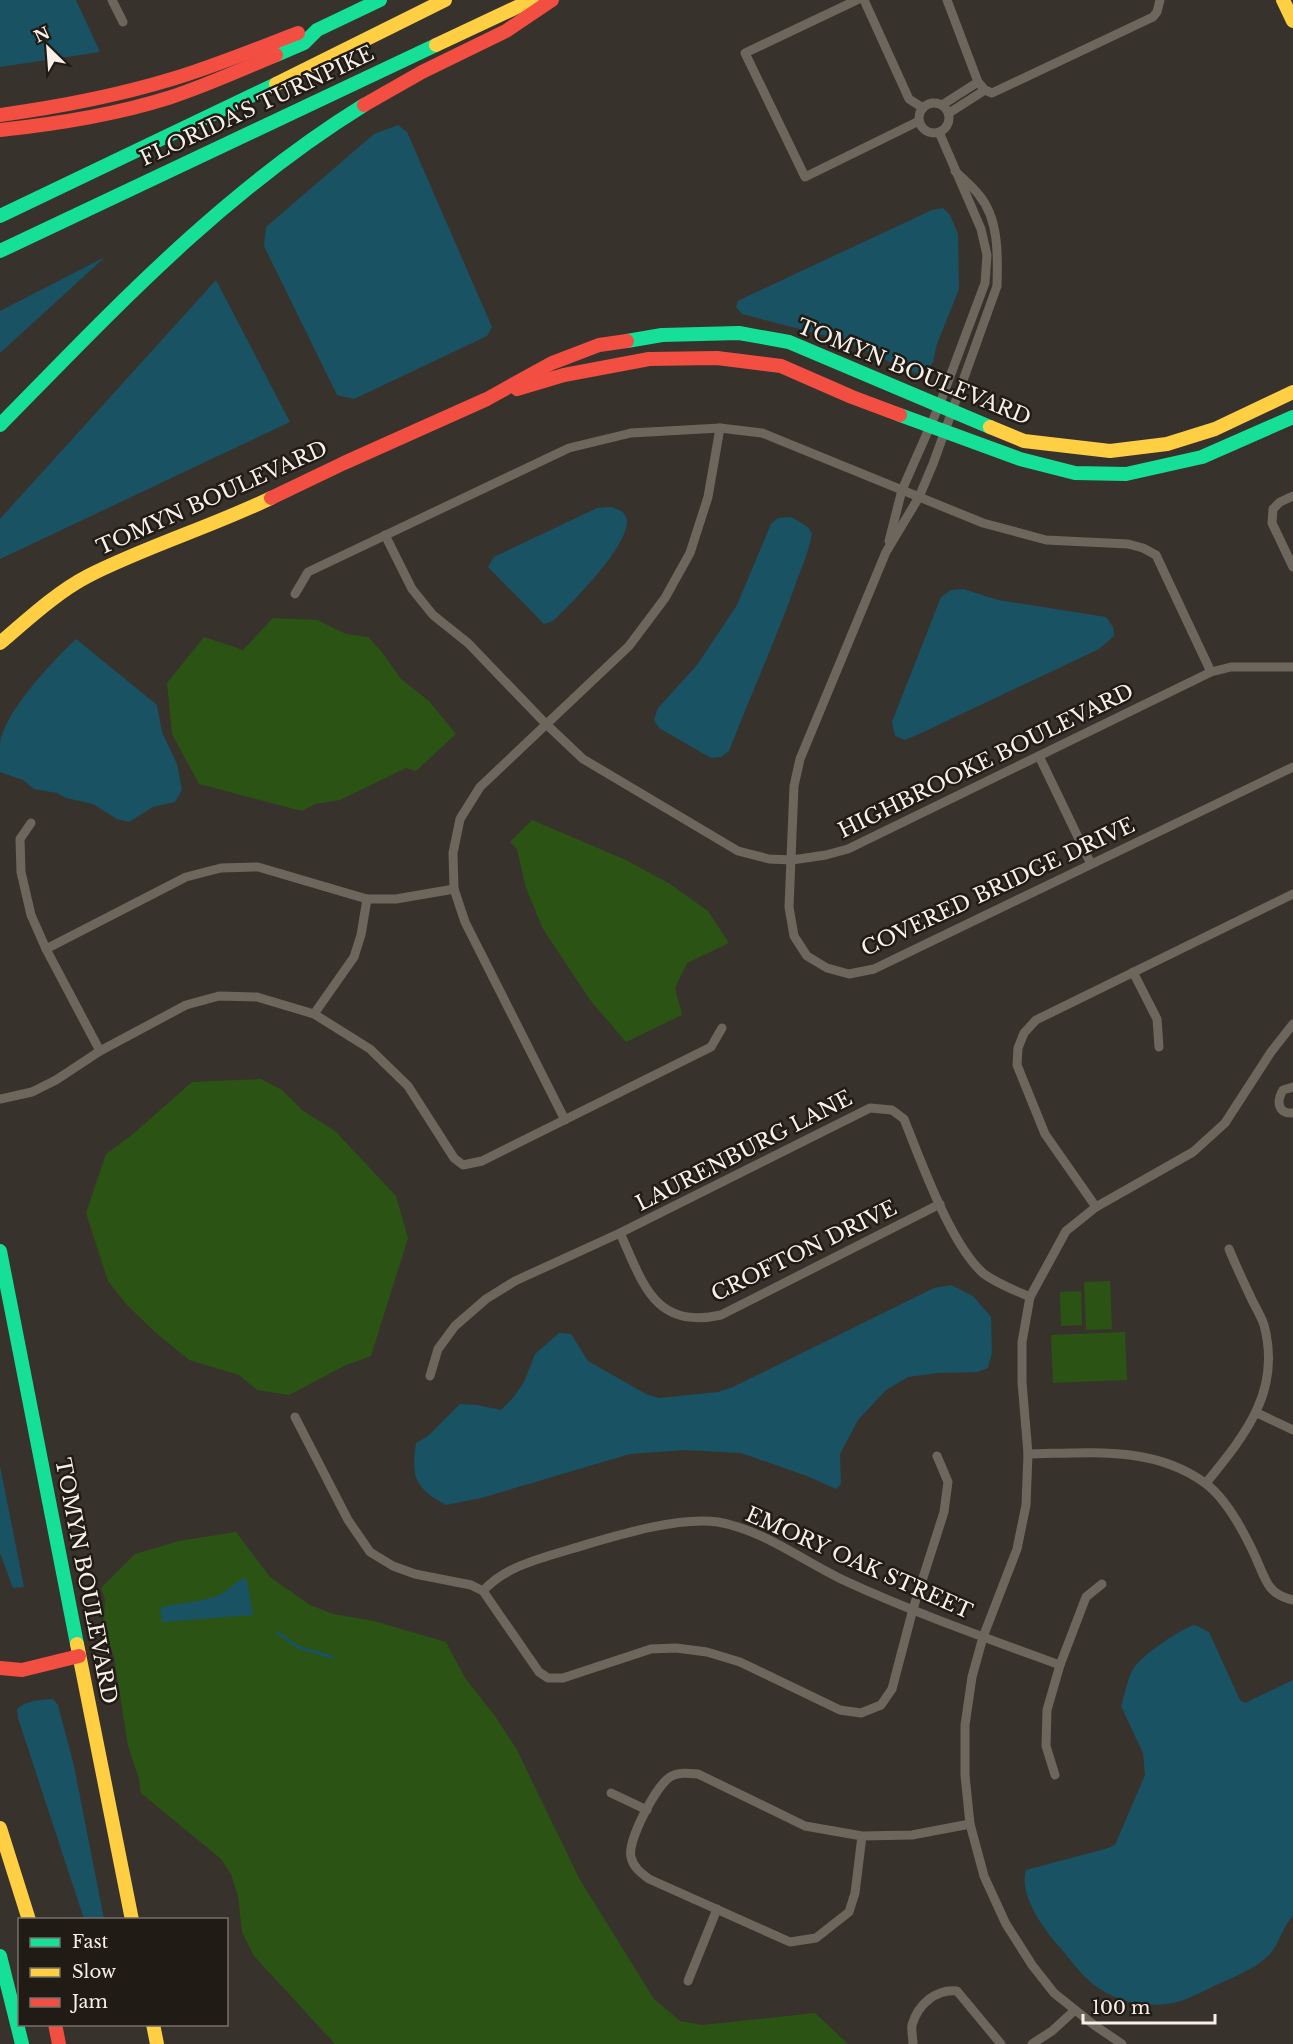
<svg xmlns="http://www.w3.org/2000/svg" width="1293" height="2044" font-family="'Libre Baskerville',serif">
  <rect width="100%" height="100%" fill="#38322c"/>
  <g fill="#2b5314">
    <path d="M273 618 317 620 346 634 368 637 381 651 401 679 429 701 456 734 416 771 406 768 340 800 315 804 302 811 199 784 172 734 167 683 204 637 243 650Z"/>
    <path d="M532 820 626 860 670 884 708 911 729 943 687 963 675 988 682 1015 626 1042 590 1000 543 929 526 888 517 849 510 842Z"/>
    <path d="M261 1079 282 1090 302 1110 335 1131 396 1196 408 1238 371 1356 344 1366 289 1395 257 1390 239 1375 189 1360 155 1332 126 1304 108 1281 86 1213 106 1154 132 1135 192 1082Z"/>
    <path d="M1110 1281 1112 1329 1086 1330 1084 1282Z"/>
    <path d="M1081 1291 1082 1325 1061 1326 1060 1292Z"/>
    <path d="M1125 1332 1127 1380 1053 1383 1051 1335Z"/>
    <path d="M236 1532 270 1577 310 1605 333 1614 374 1621 446 1642 465 1678 495 1716 517 1750 580 1880 654 1999 680 2021 702 2025 815 2013 848 2044H335L254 1956 242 1932 238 1896 231 1874 221 1859 141 1793 139 1779 128 1746 114 1657 103 1626 105 1600 101 1588 135 1554 179 1541Z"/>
  </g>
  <g fill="#195263">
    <path d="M0 0H76L100 52 0 67Z"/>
    <path d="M398 125 407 132 492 327 487 336 354 399 337 395 264 246 266 227 374 134Z"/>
    <path d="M943 208 950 215 958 234 959 289 937 344 933 362 928 370 922 375 907 370 845 341 742 314 736 307 738 301 748 296 932 210Z"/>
    <path d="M105 257 0 353V311Z"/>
    <path d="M216 280 290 422 0 559V519Z"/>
    <path d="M611 507C617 509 623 510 626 517 635 540 570 605 553 621L544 624 488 567 494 557 597 508Z"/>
    <path d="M791 517 808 527 812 533C809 552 801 568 795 586 775 642 750 696 729 751L721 757 711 758 659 728 654 720 658 708 697 665 737 605 771 524 778 518Z"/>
    <path d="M963 589 998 600 1106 617 1113 627 1114 636 1099 649 917 735 905 740 895 736 892 722 941 597 951 590Z"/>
    <path d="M76 639 157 705 162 732 177 764 182 790 175 802 153 807 129 822 117 819 93 804 66 798 57 793 34 789 23 780 0 772C0 763 0 753 0 744 4 712 53 661 76 639Z"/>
    <path d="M951 1285 973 1296 991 1317 992 1353 988 1368 977 1372 937 1373 908 1377 886 1390 858 1420 840 1454 841 1484 836 1489 807 1476 741 1453 685 1450 630 1454 481 1498 446 1505C415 1488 411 1478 416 1443L428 1436 460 1404 477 1405 501 1410 513 1398 524 1382 535 1354 559 1333 571 1334 588 1361 646 1394 659 1398 718 1392 733 1387 934 1288Z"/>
    <path d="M0 1466 24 1587 13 1588 0 1553Z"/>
    <path d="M244 1578 247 1581 253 1615 162 1622 160 1608C178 1602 199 1603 217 1596 227 1592 234 1583 244 1578Z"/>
    <path d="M1195 1625 1209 1632 1240 1700 1245 1703 1293 1680V1916C1281 1929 1279 1945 1269 1955 1254 1970 1233 1977 1214 1986 1204 1991 1194 1996 1184 2000 1155 2010 1117 2004 1093 1984 1079 1973 1068 1956 1056 1943 1041 1925 1019 1894 1026 1870L1105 1849 1115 1845 1145 1775 1143 1753 1121 1706C1125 1695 1127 1680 1133 1669 1140 1657 1181 1628 1195 1625Z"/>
    <path d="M53 1699 58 1705 74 1766 104 1919H84L18 1718 17 1709C27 1700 40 1700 53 1699Z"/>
  </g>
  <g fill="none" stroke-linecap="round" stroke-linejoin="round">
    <path stroke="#195263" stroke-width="3" d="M278 1633 298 1647 332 1657"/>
    <g stroke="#6d665c" stroke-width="9">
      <path d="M112 0 123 22"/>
      <path d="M857 0 745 53 805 177 919 121"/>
      <path d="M864 0 909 99 923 108"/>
      <path d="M947 0 978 82 985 90 992 93 1153 17 1157 12 1160 0"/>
      <circle cx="934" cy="118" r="15"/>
      <path d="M942 105 978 82"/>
      <path d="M949 113 985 90"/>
      <path d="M955 171C963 179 972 186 979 195 999 219 998 256 997 286L933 464 919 497 886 552 800 759 794 786 789 907 794 936 807 956 827 968 849 974 874 969 1293 767"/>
      <path d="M1293 496 1280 502 1273 509 1272 523 1293 567"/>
      <path d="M385 535 412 589 433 615 468 643 545 723 583 759 738 851 769 859 792 860 826 855 848 849 1211 672 1231 667H1293"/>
      <path d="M889 541 902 490 939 406 985 283 987 255 981 229 939 132"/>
      <path d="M295 594 308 572 569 448 631 433 720 428 762 433 983 523 1046 540 1128 544 1143 548 1156 555 1211 672"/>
      <path d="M1039 756 1091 864"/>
      <path d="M31 823 20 839 21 872 31 915 46 949 100 1051"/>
      <path d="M46 949 186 877 221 868 258 867 367 899H396L454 889"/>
      <path d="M1133 972 1157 1019 1159 1047"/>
      <path d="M314 1014 354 957 361 935 367 899"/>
      <path d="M1293 1087 1283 1090C1276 1102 1278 1114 1293 1113"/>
      <path d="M0 1099 32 1092 56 1080 100 1051 186 1005 219 996 257 997 314 1014 370 1049 408 1086 454 1158 463 1165 482 1161 711 1047 722 1028"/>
      <path d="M565 1120 465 922 454 889 453 853 460 819 480 787 629 646 665 598 690 553 708 497 720 428"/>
      <path d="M1096 1207 1045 1134 1017 1065 1018 1048 1024 1033 1036 1020 1293 894"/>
      <path d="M620 1233C643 1283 654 1330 721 1315L940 1204"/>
      <path d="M430 1376 438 1349 455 1326 486 1299 515 1281 620 1233 870 1108 892 1110 904 1119C921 1161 951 1246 984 1274 998 1284 1014 1290 1030 1297"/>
      <path d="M1257 1413 1293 1430"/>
      <path d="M295 1417 348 1520 370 1552 393 1566 415 1574 471 1585 483 1591 539 1672 548 1678H563L651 1649 676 1648 707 1652 740 1662 840 1710 861 1713 881 1705 892 1689 913 1609 944 1512 948 1482 937 1456"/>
      <path d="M1028 1454C1089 1453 1153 1445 1205 1483 1227 1499 1245 1534 1256 1558 1260 1567 1264 1579 1270 1587 1276 1595 1284 1598 1293 1600"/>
      <path d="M1206 1483C1245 1435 1282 1391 1264 1325 1261 1316 1256 1308 1252 1300 1244 1283 1236 1266 1229 1249"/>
      <path d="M483 1591C506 1566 539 1559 571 1549 612 1537 676 1516 718 1522 763 1530 800 1559 841 1579 912 1612 986 1638 1060 1665"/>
      <path d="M1055 1775 1046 1746 1047 1710 1060 1665 1086 1597 1102 1584"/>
      <path d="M611 1793 647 1810"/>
      <path d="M862 1836 855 1893 849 1912 816 1938 790 1942 649 1879C641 1873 633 1867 631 1857 627 1841 656 1786 670 1777 678 1772 688 1773 698 1774L805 1826 862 1836 912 1835 970 1824"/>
      <path d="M688 1981 717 1909"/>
      <path d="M913 2044C913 2038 911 2030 912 2025 918 2004 936 1989 957 1991L1001 2044"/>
      <path d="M1032 2044 1052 2031 1075 2010"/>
      <path d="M1122 2044 1094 2025 1054 1993 1032 1965 1006 1924 984 1876 970 1824 965 1775V1725L972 1677 983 1637 1017 1549 1026 1505 1028 1454 1022 1382V1342L1030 1297 1066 1231 1096 1207 1193 1152 1225 1123 1271 1052 1293 1024"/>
    </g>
    <g stroke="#16e098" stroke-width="14">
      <path d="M276 55 304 43 317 30 380 0"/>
      <path d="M0 216 276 84"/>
      <path d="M0 251 436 45"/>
      <path d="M627 341 662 335 739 333 789 342 990 427"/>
      <path d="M900 415 1020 459 1075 473 1126 474 1202 457 1293 417"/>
      <path d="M0 425C116 307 222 193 364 105"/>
      <path d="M0 1251 77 1644"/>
      <path d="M0 1956 22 2044"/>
    </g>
    <g stroke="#ffcf43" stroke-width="14">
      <path d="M1283 0 1293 21"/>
      <path d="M436 45 532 0"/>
      <path d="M276 84 445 0"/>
      <path d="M990 427 1024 441 1110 451 1167 444 1215 429 1293 392"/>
      <path d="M0 643C27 620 57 592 88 576 147 546 211 527 271 498"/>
      <path d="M77 1644 132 1920"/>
      <path d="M0 1828 29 1920"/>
      <path d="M153 2024 157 2044"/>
    </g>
    <g stroke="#f24e42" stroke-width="14">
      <path d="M364 105 422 72 506 31 552 0"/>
      <path d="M0 115C58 107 116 96 172 79 215 66 256 49 298 33"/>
      <path d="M0 130C57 124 114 115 168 98 205 86 240 70 276 55"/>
      <path d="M517 389 564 375 649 359 717 358 781 366 852 397 900 415"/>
      <path d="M271 498 344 463 487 399 552 363 599 345 627 341"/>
      <path d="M0 1668 22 1670 79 1656"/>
      <path d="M55 2024 59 2044"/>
    </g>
  </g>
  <g text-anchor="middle" stroke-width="5" stroke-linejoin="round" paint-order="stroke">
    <g font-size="21" fill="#f8f0e8" stroke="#201b15">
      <text transform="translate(257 106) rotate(-25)" y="7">FLORIDA'S TURNPIKE</text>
      <text transform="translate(914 372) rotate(22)" y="7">TOMYN BOULEVARD</text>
      <text transform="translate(212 498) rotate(-24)" y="7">TOMYN BOULEVARD</text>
      <text transform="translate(986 761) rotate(-26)" y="7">HIGHBROOKE BOULEVARD</text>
      <text transform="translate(998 887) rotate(-25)" y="7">COVERED BRIDGE DRIVE</text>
      <text transform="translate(744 1151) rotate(-27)" y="7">LAURENBURG LANE</text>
      <text transform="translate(804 1251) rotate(-26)" y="7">CROFTON DRIVE</text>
      <text transform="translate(859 1563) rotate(24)" y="7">EMORY OAK STREET</text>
      <text transform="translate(86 1581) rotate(79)" y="7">TOMYN BOULEVARD</text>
    </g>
  </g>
  <rect x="18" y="1918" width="210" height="108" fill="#201b15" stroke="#767069" stroke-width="1.5"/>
  <rect x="30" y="1938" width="30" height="9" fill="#16e098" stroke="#767069" stroke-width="1.5"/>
  <text x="72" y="1948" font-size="18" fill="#f8f0e8">Fast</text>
  <rect x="30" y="1968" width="30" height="9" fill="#ffcf43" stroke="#767069" stroke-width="1.5"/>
  <text x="72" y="1978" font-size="18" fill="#f8f0e8">Slow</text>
  <rect x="30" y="1998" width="30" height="9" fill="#f24e42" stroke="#767069" stroke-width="1.5"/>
  <text x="72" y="2008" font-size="18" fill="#f8f0e8">Jam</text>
  <g transform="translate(48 48) rotate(335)" stroke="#201b15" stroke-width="4.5" paint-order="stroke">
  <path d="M0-4.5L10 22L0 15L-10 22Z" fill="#f8f0e8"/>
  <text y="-9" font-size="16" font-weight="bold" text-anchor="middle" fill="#f8f0e8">N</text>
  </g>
  <path d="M1083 2014v9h132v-9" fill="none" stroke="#f8f0e8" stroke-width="3"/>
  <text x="1092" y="2014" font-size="18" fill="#f8f0e8" stroke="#201b15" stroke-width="4.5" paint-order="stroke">100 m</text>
</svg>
